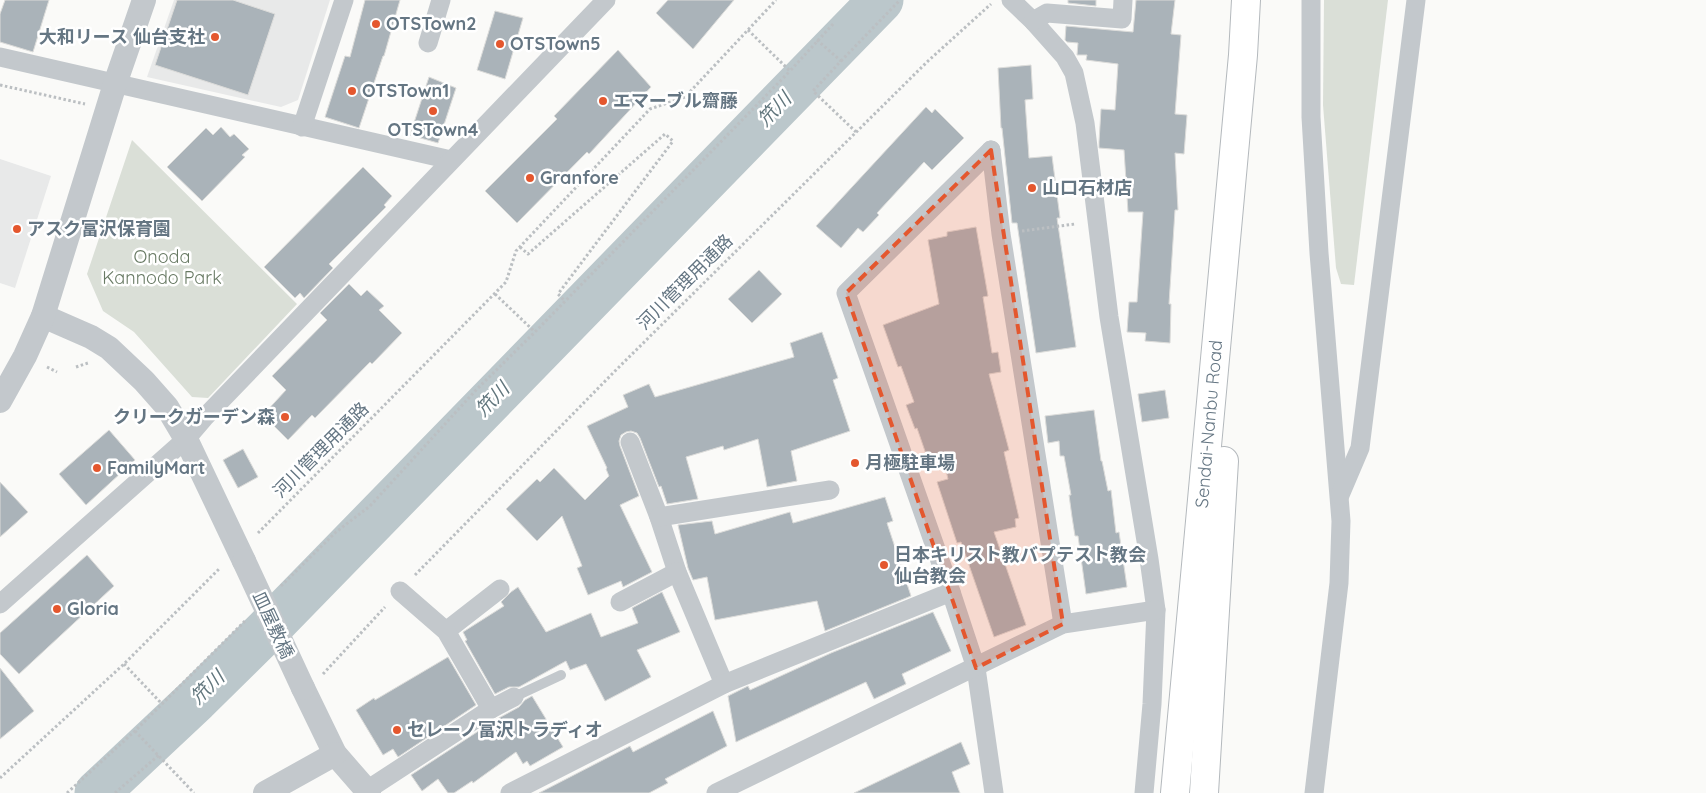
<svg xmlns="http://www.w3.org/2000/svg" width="1706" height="793" font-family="Quicksand,'Noto Sans JP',sans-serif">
  <rect width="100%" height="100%" fill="#fafaf8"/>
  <g fill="#e8e9e9">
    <path d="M174 0H330L298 100 281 107 147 77Z"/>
    <path d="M0 159 51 176 15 288 0 283Z"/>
  </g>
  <g fill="#dadfd7">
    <path d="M1324 0H1388L1354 285 1341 284 1336 268 1323 105Z"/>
    <path d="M132 140 297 304 208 398 192 397 134 332 103 311 87 274Z"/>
  </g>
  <path fill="#bbc7cb" d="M869 0H893L843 51 830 40Z"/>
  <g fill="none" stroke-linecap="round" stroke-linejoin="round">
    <path stroke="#bbc7cb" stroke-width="45" d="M97 793 196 700 267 630 881 0"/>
  </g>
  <g fill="#aab3b9" stroke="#dcdcda">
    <path d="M5 0H49L33 52 0 42V14Z"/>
    <path d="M177 0H233L275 14 248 95 155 65Z"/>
    <path d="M365 0H400L384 56H383L359 128 325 117 345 56 350 57Z"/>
    <path d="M668 0H734L693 49 656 13Z"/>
    <path d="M1068 0H1096V6L1068 3Z"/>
    <path d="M1136 0H1175L1171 34 1181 35 1175 114 1187 115 1184 154 1175 153 1178 210H1175L1169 304H1171L1170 343 1145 341 1146 333 1127 332 1129 302H1137L1143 212H1128L1124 150 1099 148V142L1101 109 1115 110 1118 64 1086 60 1087 55H1077L1078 43 1067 42 1065 40 1066 26 1133 32Z"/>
    <path d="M495 11 523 18 505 79 477 70Z"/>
    <path d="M618 50 651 87 589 154 587 152 517 223 485 191 557 119 554 116Z"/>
    <path d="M1031 65 1033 99 1025 100 1029 158 1052 156 1060 218H1057L1076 347 1036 353 1017 223H1012L1002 128H1001L998 68Z"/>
    <path d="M429 77 456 88 438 143 410 135Z"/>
    <path d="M926 107 932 113 935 109 964 138 932 170 924 162 877 213 879 215 863 232 858 228 841 248 816 226Z"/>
    <path d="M221 127 230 137 234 134 249 149 242 155 245 157 202 201 167 167 206 128 213 135Z"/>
    <path d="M363 167 392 196 384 205 386 207 329 264 333 268 304 298 300 293 295 298 264 267Z"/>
    <path d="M976 227 988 296 983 297 992 353 998 352 1001 372 989 374 1009 450 1004 452 1019 518 1015 519 1016 527 994 532 1026 625 994 637 961 542 957 543 937 482 948 479 942 454 927 457 917 428 915 429 906 405 914 402 901 366 898 367 883 325 939 304 928 240 947 236V232Z"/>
    <path d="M759 270 782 294 752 323 728 299Z"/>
    <path d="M349 284 361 296 367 290 384 306 379 310 402 333 372 364 370 362 315 418 312 415 288 440 263 415 286 390 272 376 327 320 320 313Z"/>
    <path d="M822 332 838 378 833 380 850 431 791 451 797 481 767 487 758 439 724 450 723 446 686 457 698 499 667 504 661 486 659 487 640 438 637 433 631 431 626 432 621 435 619 441 620 446 639 496 620 505 652 572 623 587 621 581 588 595 577 568 582 566 562 516 537 541 506 509 537 479 540 482 554 468 585 500 609 476 606 469 607 468 587 426 628 407 623 395 649 384 655 397 794 357 790 343Z"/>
    <path d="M1165 390 1169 418 1142 422 1138 394Z"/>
    <path d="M1094 410 1101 461H1102L1108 491 1111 490 1116 533 1119 532 1127 587 1086 594 1078 536H1075L1072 517 1069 495H1071L1064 456H1060L1059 441 1048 443 1045 416Z"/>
    <path d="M109 430 135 460 86 505 59 474Z"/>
    <path d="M243 449 258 477 238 488 223 460Z"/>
    <path d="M0 482 28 512 0 537Z"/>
    <path d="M885 497 893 521 887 523 911 596 825 631 817 601 715 620 707 577 693 580 688 568 678 525 712 521 715 534 790 512 793 523Z"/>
    <path d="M87 555 114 586 19 674 0 654V633Z"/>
    <path d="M518 587 546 632 591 613 601 637 638 623 632 608 662 592 680 632 637 650 651 677 605 701 586 664 570 670 566 661 519 687H509L495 694 465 641 467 640 463 632 504 606 501 602 511 592Z"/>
    <path d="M933 612 951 651 902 674 906 684 874 699 866 682 736 742 728 696 748 686 750 690 831 653Z"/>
    <path d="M448 657 476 705 398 757 393 749 383 755 356 710 374 698 375 700Z"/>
    <path d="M0 668 34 711 0 739Z"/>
    <path d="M532 696 563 747 530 766 527 761 523 764 516 752 473 783 472 781 454 793H448L438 779 422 791 411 775 497 719 519 707 525 700Z"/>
    <path d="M713 711 727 746 665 779 668 783 649 793H539L630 746 633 752Z"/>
    <path d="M961 742 970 764 952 772 960 793H854Z"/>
  </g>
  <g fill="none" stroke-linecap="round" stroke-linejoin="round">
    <g stroke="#b4b9bd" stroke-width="30">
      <g id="motorway">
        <path d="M1175 793 1243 55 1246 0"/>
        <path d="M1204 793 1224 461"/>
      </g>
    </g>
    <g stroke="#bbbfc2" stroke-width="3" stroke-dasharray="2.5 2.5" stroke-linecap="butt">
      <path d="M748 30 790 71 834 23"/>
      <path d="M817 40 841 61 813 91 856 132"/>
      <path d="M841 61 900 0"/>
      <path d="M0 85 85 104"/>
      <path d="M1022 231 1075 224"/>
      <path d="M520 247 528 254 665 134 673 141 558 294 565 301"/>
      <path d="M495 294 535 332"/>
      <path d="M47 367 57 372"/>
      <path d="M76 367 88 363"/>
      <path d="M258 533 506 282 516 251 650 109 685 97 776 0"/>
      <path d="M415 575 616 370 928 61 991 4"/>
      <path d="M281 586 336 532 370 506 477 389 535 332 790 71"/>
      <path d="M124 664 162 704"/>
      <path d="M323 674 385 607"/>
      <path d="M135 731 194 793"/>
      <path d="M0 778 124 664 220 568"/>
      <path d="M67 793 135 731 246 620"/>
      <path d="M115 793 159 755"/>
    </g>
    <path stroke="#c3c8cc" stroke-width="10" d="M514 697 561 675"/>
    <g stroke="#c3c8cc" stroke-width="19">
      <path d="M1011 0 1033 21 1065 57 1074 73 1085 123 1109 317 1149 559 1156 610 1152 704 1144 793"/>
      <path d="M1311 0V117L1319 253 1341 521 1339 583 1314 793"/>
      <path d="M1033 21 1047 13 1122 19 1123 0"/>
      <path d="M428 43 441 0"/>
      <path d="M0 57 451 160"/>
      <path d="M302 127 344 0"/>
      <path d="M991 150 846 293 951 592 976 668 994 793"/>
      <path d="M991 150 1001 234 1063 624"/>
      <path d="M630 442 659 517 677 572 724 684"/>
      <path d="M1340 495 1360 448 1416 0"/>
      <path d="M659 517 830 490"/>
      <path d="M620 602 677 572"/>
      <path d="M0 604 186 439 204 418 606 0"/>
      <path d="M446 631 500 589"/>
      <path d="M491 709 514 697"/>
      <path d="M367 790 491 709 446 631 400 591"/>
      <path d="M510 793 724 684 951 592"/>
      <path d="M716 793 1063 624 1156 610"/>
    </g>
    <g stroke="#c3c8cc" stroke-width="24">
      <path d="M43 316 91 337 109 348 144 381 167 407 186 439 244 561"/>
      <path d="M0 401 25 356 43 316 115 84 144 0"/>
      <path d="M303 688 335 754 369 793"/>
      <path d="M265 793 335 754"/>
    </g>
    <use href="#motorway" stroke="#fff" stroke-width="28"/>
    <path stroke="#c3c8cc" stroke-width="24" d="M244 561 303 688"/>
  </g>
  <path fill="#e4572e" fill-opacity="0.2" stroke="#e4572e" stroke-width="4" stroke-dasharray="10 6" stroke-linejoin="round" d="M991 150 1063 624 976 668 846 293Z"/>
  <g fill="#e4572e" stroke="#fff" stroke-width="2">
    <circle cx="376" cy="24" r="5"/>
    <circle cx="215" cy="37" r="5"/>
    <circle cx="500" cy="44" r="5"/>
    <circle cx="352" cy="91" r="5"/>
    <circle cx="603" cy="101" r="5"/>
    <circle cx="433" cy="111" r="5"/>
    <circle cx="530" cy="178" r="5"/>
    <circle cx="1032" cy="188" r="5"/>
    <circle cx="17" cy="229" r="5"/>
    <circle cx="285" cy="417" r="5"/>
    <circle cx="855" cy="463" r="5"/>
    <circle cx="97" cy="468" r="5"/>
    <circle cx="884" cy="565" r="5"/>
    <circle cx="57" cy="609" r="5"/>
    <circle cx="397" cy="730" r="5"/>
  </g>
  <g text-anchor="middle" stroke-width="5" stroke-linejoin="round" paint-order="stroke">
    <g font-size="18" font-weight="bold" fill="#657683" stroke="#fff" text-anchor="start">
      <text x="386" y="30">OTSTown2</text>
      <text x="205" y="43" text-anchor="end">大和リース 仙台支社</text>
      <text x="510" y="50">OTSTown5</text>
      <text x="362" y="97">OTSTown1</text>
      <text x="613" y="107">エマーブル齋藤</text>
      <text x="433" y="136" text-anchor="middle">OTSTown4</text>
      <text x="540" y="184">Granfore</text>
      <text x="1042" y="194">山口石材店</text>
      <text x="27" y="235">アスク富沢保育園</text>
      <text x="275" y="423" text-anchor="end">クリークガーデン森</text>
      <text x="865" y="469">月極駐車場</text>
      <text x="107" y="474">FamilyMart</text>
      <text x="894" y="561">日本キリスト教バプテスト教会<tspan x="894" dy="21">仙台教会</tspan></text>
      <text x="67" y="615">Gloria</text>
      <text x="407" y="736">セレーノ富沢トラディオ</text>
    </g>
    <g font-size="18" fill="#687a64" stroke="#fff">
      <text x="162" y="263">Onoda<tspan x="162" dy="21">Kannodo Park</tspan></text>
    </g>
    <g font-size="18" fill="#657683" stroke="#fff">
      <text transform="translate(685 282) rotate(-45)" y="6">河川管理用通路</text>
      <text transform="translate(1209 424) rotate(-85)" y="6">Sendai-Nanbu Road</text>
      <text transform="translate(321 450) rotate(-45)" y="6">河川管理用通路</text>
      <text transform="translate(273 625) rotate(65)" y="6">皿屋敷橋</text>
    </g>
    <g font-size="19" font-style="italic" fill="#60757c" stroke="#fff">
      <text transform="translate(774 109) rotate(-46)" y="7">笊川</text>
      <text transform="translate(492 399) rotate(-46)" y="7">笊川</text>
      <text transform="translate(207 687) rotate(-44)" y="7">笊川</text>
    </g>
  </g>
</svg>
